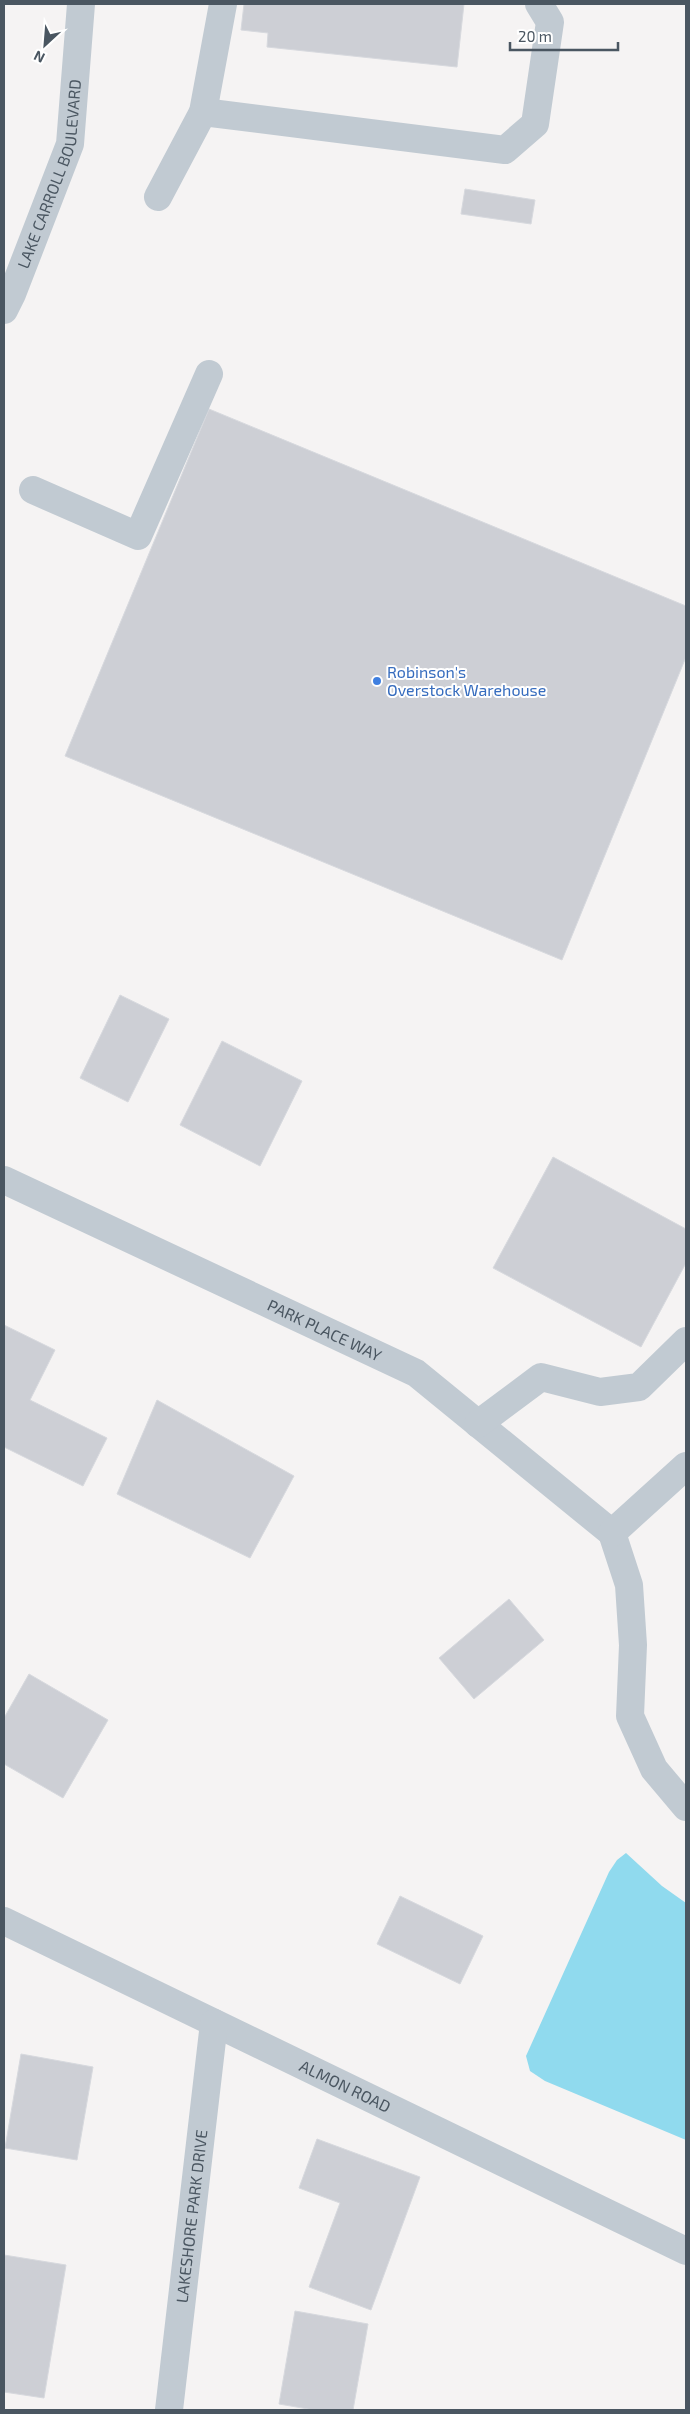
<svg xmlns="http://www.w3.org/2000/svg" width="690" height="2414" font-family="'Exo 2',sans-serif">
  <rect width="100%" height="100%" fill="#f5f3f3"/>
  <path fill="#90daee" d="M626 1853 662 1886 686 1903V2140L545 2081 530 2071 526 2056 609 1872 617 1860Z"/>
  <g fill="#cdcfd5" stroke="#d7d9de">
    <path d="M244 4H464L457 67 267 47 268 33 241 30Z"/>
    <path d="M465 189 535 200 531 224 461 214Z"/>
    <path d="M209 409 686 606V657L562 960 65 756Z"/>
    <path d="M120 995 169 1019 128 1102 80 1078Z"/>
    <path d="M222 1041 302 1081 260 1166 180 1125Z"/>
    <path d="M553 1157 686 1229V1263L641 1347 493 1268Z"/>
    <path d="M4 1325 55 1350 30 1400 107 1438 83 1486 4 1447Z"/>
    <path d="M157 1400 294 1476 250 1558 117 1494Z"/>
    <path d="M509 1599 544 1640 474 1699 439 1658Z"/>
    <path d="M29 1674 108 1720 63 1798 4 1764V1718Z"/>
    <path d="M400 1896 483 1936 460 1984 377 1944Z"/>
    <path d="M21 2054 93 2067 77 2160 5 2148Z"/>
    <path d="M317 2139 420 2177 371 2310 309 2287 340 2203 299 2188Z"/>
    <path d="M4 2255 66 2265 44 2398 4 2392Z"/>
    <path d="M295 2311 368 2324 353 2410H314L279 2404Z"/>
  </g>
  <g fill="none" stroke-linecap="round" stroke-linejoin="round">
    <g stroke="#c1cad2" stroke-width="28">
      <path d="M203 112 505 150 535 124 550 22 539 4"/>
      <path d="M158 197 203 112 223 4"/>
      <path id="s1" d="M4 310 12 294 70 144 81 4"/>
      <path d="M33 490 138 536 209 374"/>
      <path id="s2" d="M4 1180 416 1373 612 1533"/>
      <path d="M478 1424 541 1377 600 1392 639 1387 686 1341"/>
      <path d="M612 1533 629 1585 633 1645 630 1716 654 1769 686 1807"/>
      <path d="M612 1533 686 1466"/>
      <path id="s3" d="M4 1921 686 2251"/>
      <path id="s4" d="M169 2410 214 2023"/>
    </g>
  </g>
  <circle fill="#3f7fe0" stroke="#fff" stroke-width="2" cx="377" cy="681" r="5"/>
  <g text-anchor="middle" stroke-width="4" stroke-linejoin="round" paint-order="stroke">
    <g font-size="16" fill="#4a5661" stroke="#fff">
      <text dy="6" stroke="none"><textPath href="#s1" startOffset="145">LAKE CARROLL BOULEVARD</textPath></text>
      <text dy="6" stroke="none"><textPath href="#s2" startOffset="354">PARK PLACE WAY</textPath></text>
      <text dy="6" stroke="none"><textPath href="#s3" startOffset="379">ALMON ROAD</textPath></text>
      <text dy="6" stroke="none"><textPath href="#s4" startOffset="195">LAKESHORE PARK DRIVE</textPath></text>
    </g>
    <g font-size="16" fill="#366cbe" stroke="#fff" text-anchor="start">
      <text x="387" y="678">Robinson's<tspan x="387" dy="18">Overstock Warehouse</tspan></text>
    </g>
  </g>
  <rect width="690" height="2414" fill="none" stroke="#4a5661" stroke-width="10"/>
  <g transform="translate(45 45) rotate(206)" stroke="#ffffff" stroke-width="4" paint-order="stroke">
  <path d="M0-4L9 19L0 12L-9 19Z" fill="#4a5661"/>
  <text y="-8" font-size="14" font-weight="bold" text-anchor="middle" fill="#4a5661">N</text>
  </g>
  <path d="M510 42v8h108v-8" fill="none" stroke="#4a5661" stroke-width="2.5"/>
  <text x="518" y="42" font-size="15" fill="#4a5661" stroke="#ffffff" stroke-width="4" paint-order="stroke">20 m</text>
</svg>
